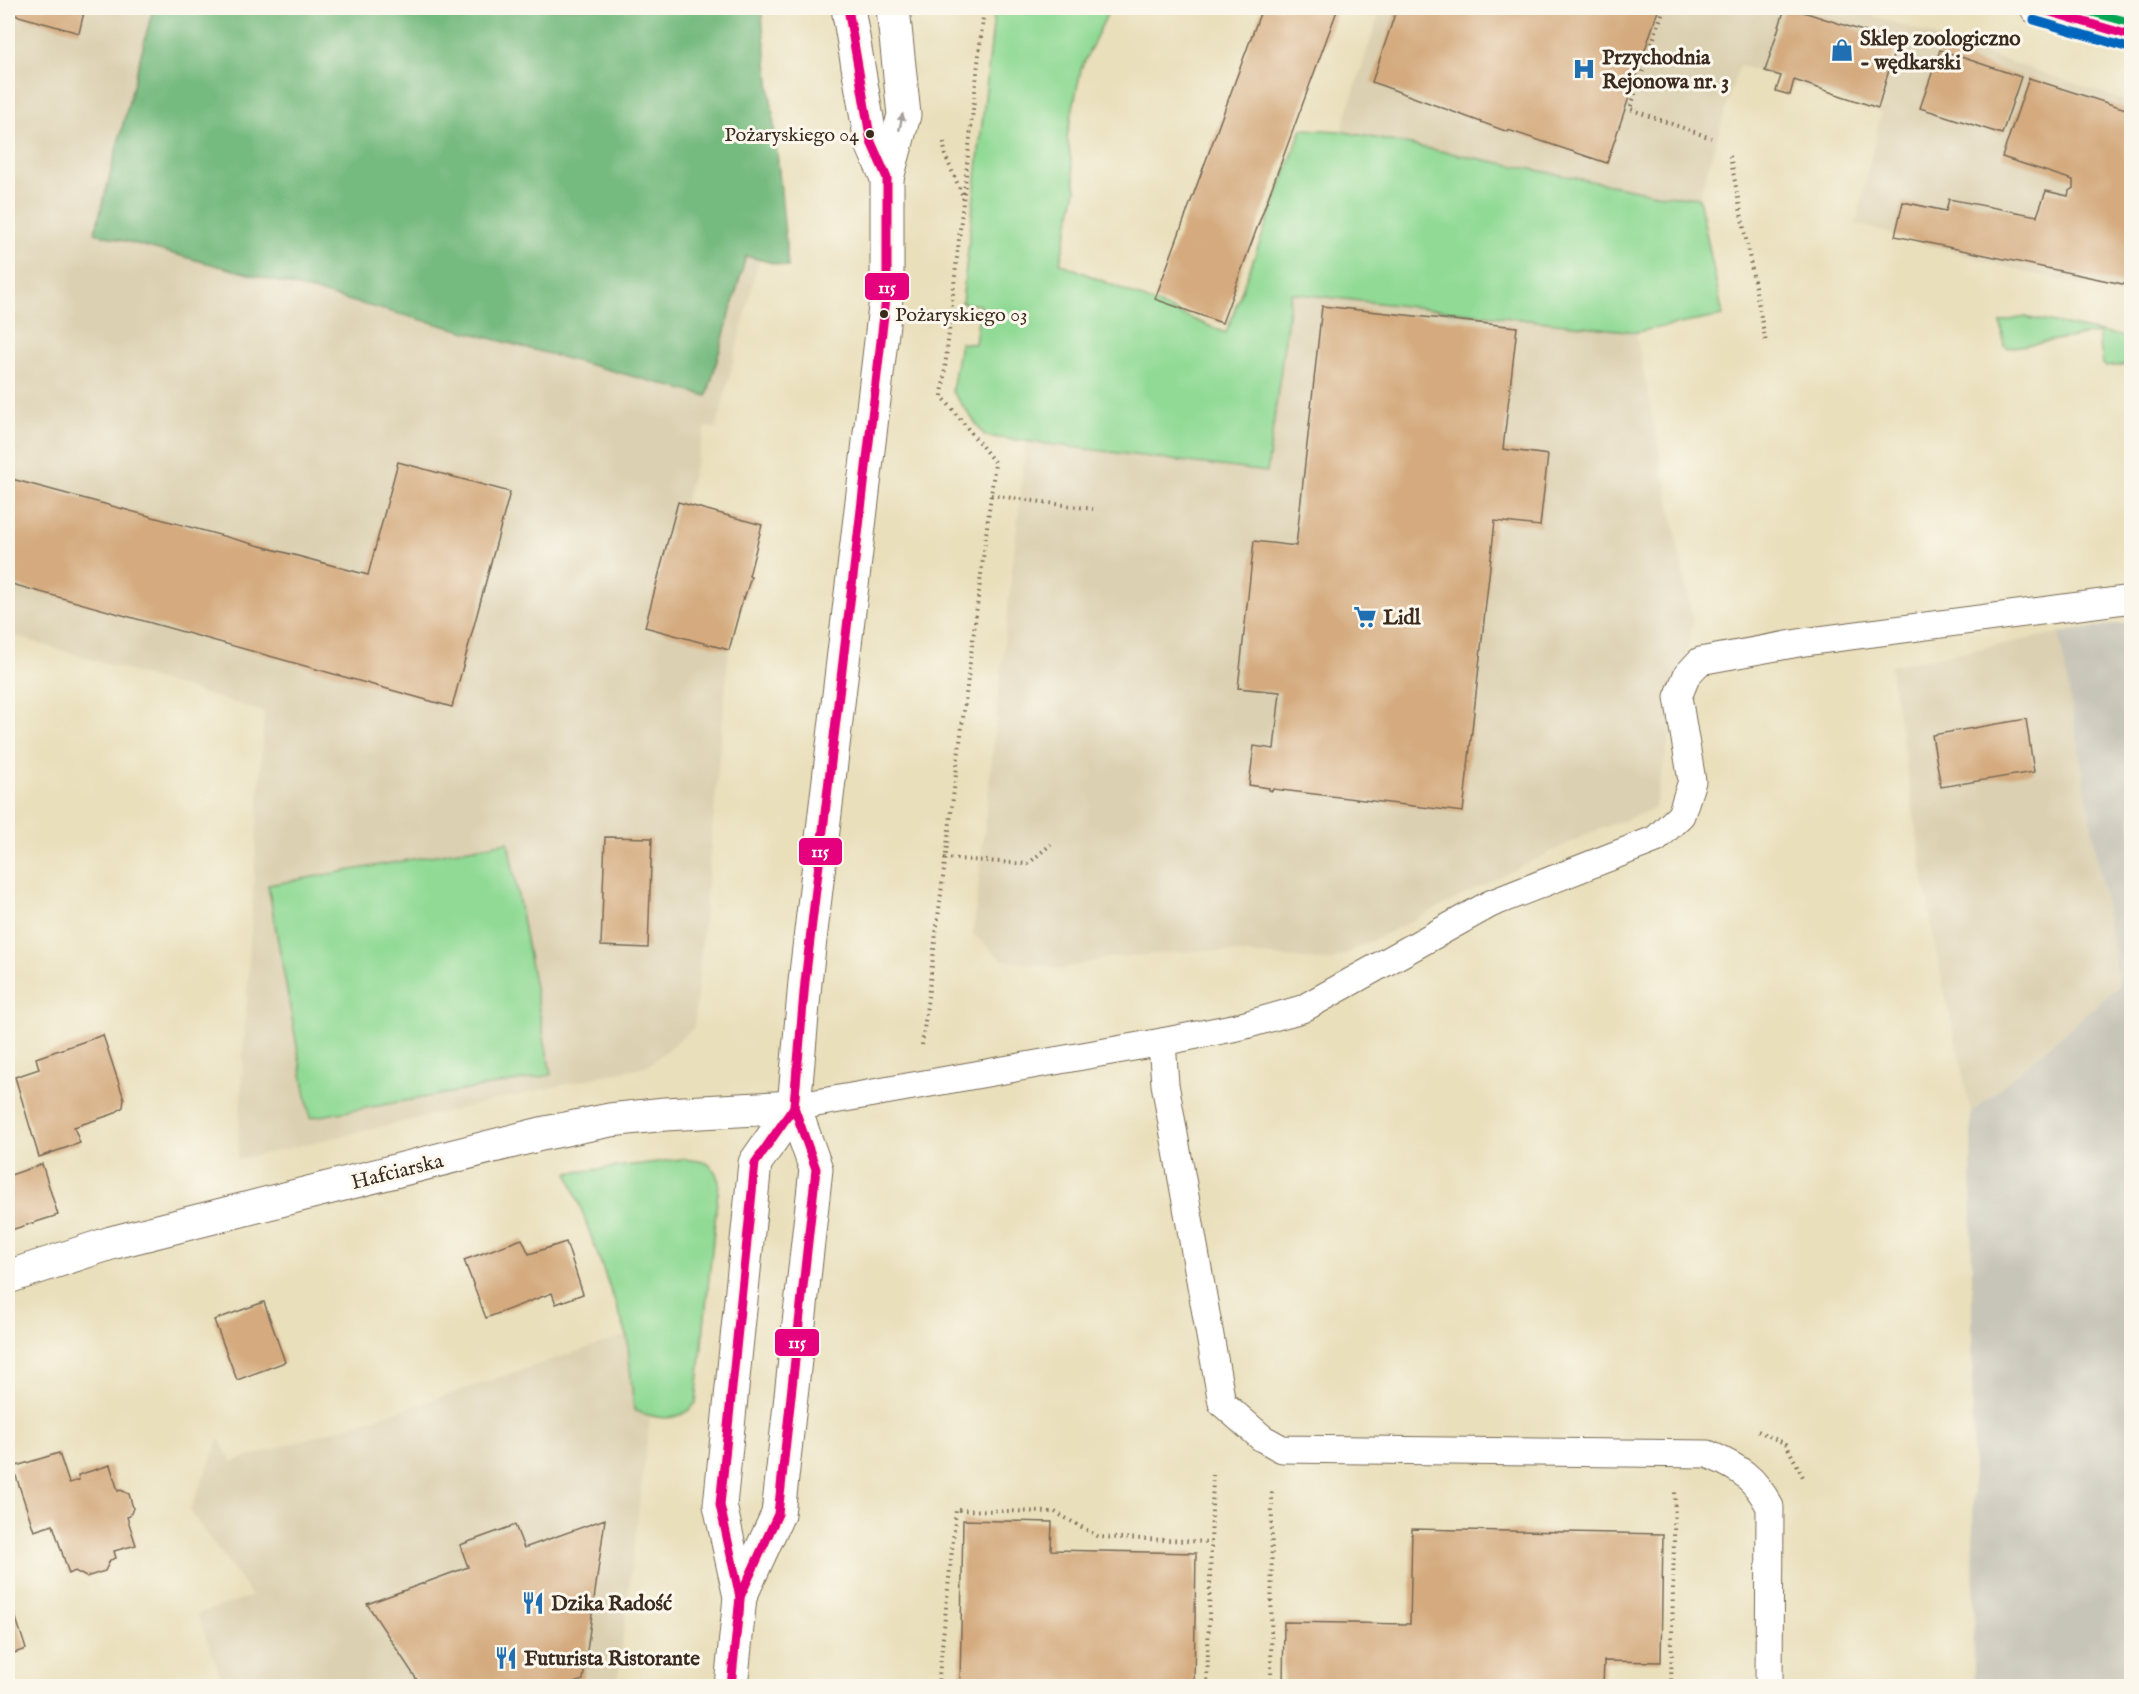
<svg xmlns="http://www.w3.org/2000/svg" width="2139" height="1694" font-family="'IM FELL English',serif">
  <rect width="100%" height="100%" fill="#fbf7ec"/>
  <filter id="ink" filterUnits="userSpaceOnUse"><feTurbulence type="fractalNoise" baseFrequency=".0167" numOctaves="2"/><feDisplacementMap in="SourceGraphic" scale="12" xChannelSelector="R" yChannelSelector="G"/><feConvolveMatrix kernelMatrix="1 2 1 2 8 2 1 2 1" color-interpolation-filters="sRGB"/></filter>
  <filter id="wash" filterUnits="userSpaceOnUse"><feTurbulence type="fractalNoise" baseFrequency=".008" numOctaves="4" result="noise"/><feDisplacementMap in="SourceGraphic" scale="24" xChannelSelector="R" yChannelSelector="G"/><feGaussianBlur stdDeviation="1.35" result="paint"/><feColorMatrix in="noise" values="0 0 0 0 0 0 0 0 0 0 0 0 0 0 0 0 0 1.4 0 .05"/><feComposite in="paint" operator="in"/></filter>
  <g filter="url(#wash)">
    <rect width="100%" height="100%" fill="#e9dfbb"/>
    <g fill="#dbd0b1">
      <path d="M8 8H749L754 57 759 259 716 429 706 427 685 503 762 525 749 576 751 577 744 599H742L729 650 694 1027 649 1065 237 1160 264 712 8 634Z"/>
      <path d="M1381 8H1851L2131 103V297L2122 293 2024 272 1856 224 1881 113 1739 65 1699 198 1656 194 1341 131Z"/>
      <path d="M1291 293 1636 332 1693 621 1655 808 1585 835 1331 961 1204 950 1108 958 1062 969 1003 960 973 934 1026 441 1266 472Z"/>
      <path d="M2059 633 2119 986 1971 1113 1935 947 1890 666Z"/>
      <path d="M627 1335 634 1410 650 1417 617 1686H224L197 1614 252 1596 190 1511 219 1439 232 1462 419 1404Z"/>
    </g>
    <path fill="#c7c5b8" d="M2131 622V1686H1974L1971 1113 2119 986 2059 633Z"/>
    <g fill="#91da95" stroke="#66825a" stroke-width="1.5">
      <path d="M995 8H1110L1081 69 1067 137 1076 190 1060 263 1226 333 1302 129 1340 131 1656 194 1699 198 1723 316 1636 332 1291 293 1267 472 985 436 952 391 960 343 975 344 980 305 962 303Z"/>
      <path d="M2024 317 2121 336 2131 345V364L2106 367 2103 364 2098 333 2008 348 2004 346 2001 322Z"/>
      <path d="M508 842 551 1075 310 1118 268 885Z"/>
      <path d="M682 1159C703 1161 713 1160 719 1182L696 1403C678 1424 656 1419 634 1410L627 1335 568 1173Z"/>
    </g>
    <path fill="#74ba7e" stroke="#58724e" stroke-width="1.5" d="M153 8H761L780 181 788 267 746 256 707 396 95 233Z"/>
    <g id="blocks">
      <g fill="#d4aa7e">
        <path d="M8 8H85L79 33 8 13Z"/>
        <path d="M1262 8H1338L1222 323 1155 299Z"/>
        <path d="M1397 8H1659L1607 163 1508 130V132L1372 82Z"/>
        <path d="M1785 8H1791L1897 42 1878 108 1794 80 1790 95 1776 91 1781 76 1765 71Z"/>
        <path d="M1940 50 2021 77 2002 134 1920 108Z"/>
        <path d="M2029 78 2132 111V286L1895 236 1903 202 1946 211 1949 199 2037 216 2046 191 2068 196 2069 191 2073 188V180L2002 157Z"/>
        <path d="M1322 306 1517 327 1503 449 1548 455 1540 526 1495 521 1463 812 1273 789 1272 791 1269 790V788L1249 785 1254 746 1274 749 1280 692 1238 688 1254 541 1296 546Z"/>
        <path d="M398 462 510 492 452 707 8 583V478L368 575Z"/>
        <path d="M678 502 762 525 749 576 751 577 744 599 743 598 729 650 645 627Z"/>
        <path d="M2026 719 2034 772 1941 787 1932 735Z"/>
        <path d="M605 837 652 838 648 948 601 946Z"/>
        <path d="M103 1035 124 1099 123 1107 113 1114 74 1127 80 1143 39 1157 15 1077 39 1069 36 1058Z"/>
        <path d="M42 1164 58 1215 8 1231V1176Z"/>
        <path d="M522 1239 529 1254 566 1242 583 1294 556 1304 552 1293 486 1318 464 1260Z"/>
        <path d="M264 1302 285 1362 237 1380 214 1320Z"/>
        <path d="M59 1453 69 1483 79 1480 78 1475 110 1465 118 1491 121 1490 129 1494 133 1508 130 1516 127 1517 136 1545 114 1551 116 1558 110 1560 105 1571 86 1577 75 1571 69 1574 53 1525 34 1531 13 1467Z"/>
        <path d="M605 1519 583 1680 565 1686H421L367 1604 468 1567 460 1545 515 1525 524 1548Z"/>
        <path d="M963 1520 1052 1522 1051 1550 1196 1553 1194 1686H960Z"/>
        <path d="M1412 1529 1663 1534 1661 1662 1604 1661 1603 1686H1283L1284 1622 1410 1624Z"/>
        <path d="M12 1606 26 1649 8 1655V1607Z"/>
      </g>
    </g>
  </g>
  <g filter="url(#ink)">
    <use href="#blocks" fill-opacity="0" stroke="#786955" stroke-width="1.5"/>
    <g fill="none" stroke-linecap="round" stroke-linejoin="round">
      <g stroke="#786955" stroke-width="29">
        <g id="lane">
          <path d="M1162 1042 1165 1084 1222 1403 1262 1438 1282 1449 1708 1454C1739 1468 1754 1476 1770 1507L1769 1686"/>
          <path d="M794 1107 1162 1042 1242 1026 1302 1009 1490 904 1656 839 1681 815 1692 781 1678 697 1687 675 1700 661 1804 642 2132 599"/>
        </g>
      </g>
      <g stroke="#786955" stroke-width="35">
        <path id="street" d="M8 1277 111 1243 541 1134 610 1120 665 1114 794 1107"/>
      </g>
      <g stroke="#786955" stroke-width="35">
        <g id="secondary">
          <path d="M848 8 871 142 887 178"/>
          <path d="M2037 8 2132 36"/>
          <path d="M740 1597 778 1514 816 1169 794 1107 805 982 887 290V178L904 115 893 8"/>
          <path d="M731 1686 740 1597 720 1505 755 1163 794 1107"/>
        </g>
      </g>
      <g stroke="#786955" stroke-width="4" stroke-dasharray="1.5 4.5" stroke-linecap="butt">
        <path d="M1664 8 1630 109 1711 138"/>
        <path d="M944 142 945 155 962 194"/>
        <path d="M1730 156 1766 343"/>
        <path d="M991 495 1093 509"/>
        <path d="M944 858 1028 864 1051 844"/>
        <path d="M922 1045 995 463 942 396 984 8"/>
        <path d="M1758 1431 1786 1444 1803 1477"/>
        <path d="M938 1686 956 1510 1055 1512 1099 1537 1211 1542"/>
        <path d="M1207 1686 1213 1475"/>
        <path d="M1271 1686 1272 1488"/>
        <path d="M1671 1686 1675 1492"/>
      </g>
      <use href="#lane" stroke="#fff" stroke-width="27"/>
      <use href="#street" stroke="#fff" stroke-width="33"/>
      <use href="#secondary" stroke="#fff" stroke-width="33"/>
      <g stroke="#fbf7ec" stroke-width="14">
        <g id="bus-1">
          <path d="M2037 8 2132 36"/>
          <path d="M739 1614 740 1597 778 1514 816 1169 794 1107 797 1067"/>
          <path d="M731 1686 740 1597 720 1505 755 1163 794 1107 805 982 887 290V178L871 142 848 8"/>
        </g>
      </g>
      <g stroke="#fbf7ec" stroke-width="14">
        <path id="bus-2" d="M2034 20 2129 48"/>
      </g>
      <g stroke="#fbf7ec" stroke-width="14">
        <path id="bus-3" d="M2078 8 2132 23"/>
      </g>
      <use href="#bus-1" stroke="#e5007d" stroke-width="9"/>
      <use href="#bus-2" stroke="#0065bd" stroke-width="9"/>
      <use href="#bus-3" stroke="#00a651" stroke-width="9"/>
    </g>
    <defs><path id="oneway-solid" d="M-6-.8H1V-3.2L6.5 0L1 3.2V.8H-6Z" transform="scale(1.5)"/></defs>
    <use fill="#a79f9a" href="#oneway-solid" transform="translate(901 122) rotate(-78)"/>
  </g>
  <defs>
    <g id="shop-bare" transform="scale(1.8)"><path d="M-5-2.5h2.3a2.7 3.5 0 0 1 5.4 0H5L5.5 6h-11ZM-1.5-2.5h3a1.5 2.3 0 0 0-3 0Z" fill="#1f6fb2" stroke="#fbf7ec" stroke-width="2.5" paint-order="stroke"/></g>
    <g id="hospital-bare" transform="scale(1.8)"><path d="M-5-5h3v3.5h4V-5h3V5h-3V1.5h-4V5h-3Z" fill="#1f6fb2" stroke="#fbf7ec" stroke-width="2.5" paint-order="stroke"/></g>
    <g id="supermarket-bare" transform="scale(1.8)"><path d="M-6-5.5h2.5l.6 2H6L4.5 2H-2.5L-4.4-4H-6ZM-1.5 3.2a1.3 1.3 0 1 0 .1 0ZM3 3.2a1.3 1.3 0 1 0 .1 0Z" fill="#1f6fb2" stroke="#fbf7ec" stroke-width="2.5" paint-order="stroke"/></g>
    <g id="restaurant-bare" transform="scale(1.8)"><path d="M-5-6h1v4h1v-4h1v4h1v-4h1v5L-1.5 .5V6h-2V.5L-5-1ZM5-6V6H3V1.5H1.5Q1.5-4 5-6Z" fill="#1f6fb2" stroke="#fbf7ec" stroke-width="2.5" paint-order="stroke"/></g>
  </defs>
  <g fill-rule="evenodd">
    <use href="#shop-bare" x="1842" y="50"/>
    <use href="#hospital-bare" x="1584" y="69"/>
    <use href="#supermarket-bare" x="1365" y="617"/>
    <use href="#restaurant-bare" x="533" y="1603"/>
    <use href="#restaurant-bare" x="506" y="1658"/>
  </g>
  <g fill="#3b2a1e" stroke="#fbf7ec" stroke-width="2">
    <circle cx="870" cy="134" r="5"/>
    <circle cx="884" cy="314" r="5"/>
  </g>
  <g text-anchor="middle" stroke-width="6" stroke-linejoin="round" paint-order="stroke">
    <g font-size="20" fill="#3b2a1e" stroke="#fbf7ec" text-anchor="end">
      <text x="859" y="141">Pożaryskiego 04</text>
      <text x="895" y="321" text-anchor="start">Pożaryskiego 03</text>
    </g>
    <g font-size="21" font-weight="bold" fill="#3b2a1e" stroke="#fbf7ec" text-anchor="start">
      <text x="1860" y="45">Sklep zoologiczno<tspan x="1860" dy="24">- wędkarski</tspan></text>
      <text x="1602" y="64">Przychodnia<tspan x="1602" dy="24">Rejonowa nr. 3</tspan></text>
      <text x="1383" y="624">Lidl</text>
      <text x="551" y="1610">Dzika Radość</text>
      <text x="524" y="1665">Futurista Ristorante</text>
    </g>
    <g font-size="21" fill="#3b2a1e" stroke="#fbf7ec">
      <text transform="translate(397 1171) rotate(-14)" y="7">Hafciarska</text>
    </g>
  </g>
  <g stroke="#fbf7ec" stroke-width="2">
    <rect x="864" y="272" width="46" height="29" rx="6" fill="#e5007d"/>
    <rect x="798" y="837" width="45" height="29" rx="6" fill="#e5007d"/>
    <rect x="774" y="1328" width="46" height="29" rx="6" fill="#e5007d"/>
  </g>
  <g font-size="16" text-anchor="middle" font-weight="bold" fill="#fff">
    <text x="887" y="293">115</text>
    <text x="820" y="857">115</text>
    <text x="797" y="1348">115</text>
  </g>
  <rect width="2139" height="1694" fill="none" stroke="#fbf7ec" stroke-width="30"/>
</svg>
